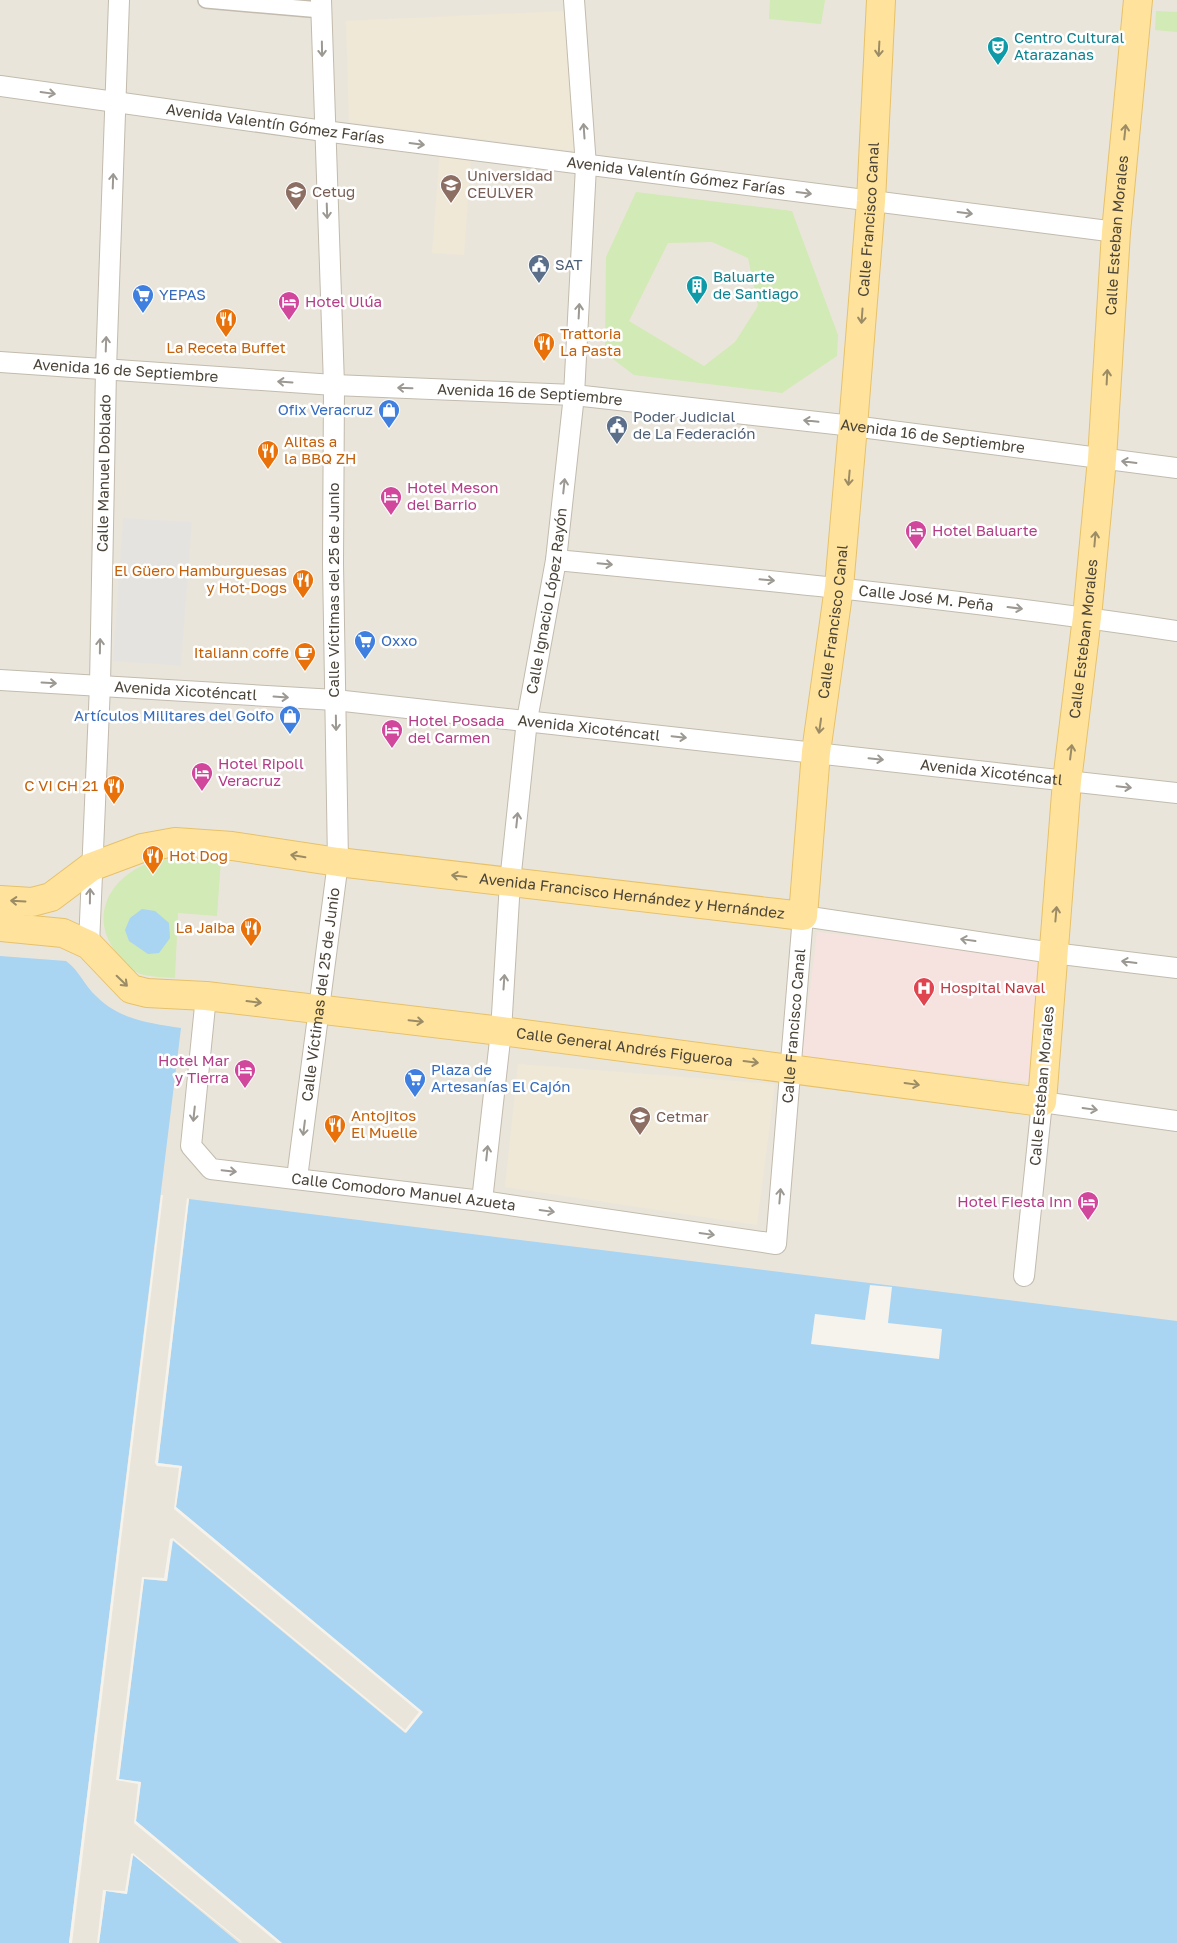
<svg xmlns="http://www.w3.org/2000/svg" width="1177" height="1943" font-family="'Golos Text',sans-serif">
  <rect width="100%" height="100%" fill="#f6f3ec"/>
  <path fill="#eae5da" d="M0 0H1177V1611L414 1943H0Z"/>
  <g fill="#efe8d6">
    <path d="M566 11 575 151 349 122 346 21Z"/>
    <path d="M440 151 471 155 464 255 432 253Z"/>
    <path d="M518 1064 775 1084 757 1225 505 1187Z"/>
  </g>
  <path fill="#f6e3e0" d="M817 932 1047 958 1032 1083 802 1057Z"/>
  <g fill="#d2eab5" fill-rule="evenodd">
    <path d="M770 0H825L821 24 769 19Z"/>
    <path d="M1156 11 1177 12V32L1155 30Z"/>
    <path d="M636 192 792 211 838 335 837 356 782 393 634 375 605 353 606 257ZM712 242 748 258 758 306 735 342 704 366 629 321 668 243Z"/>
    <path d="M171 858 221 860 217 916 178 913 175 978C165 977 154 977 144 975 134 973 126 964 120 957 80 911 120 863 171 858Z"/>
  </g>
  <path fill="#e5e3e0" d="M123 518 192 522 181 666 113 661Z"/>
  <g fill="#a9d4f2">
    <path d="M142 909 155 911 169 923 170 938 159 953 148 954 129 941 125 930 130 918Z"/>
    <path d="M0 956 66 961C79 970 84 985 96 996 120 1020 149 1023 181 1028L69 1943H0Z"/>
    <path d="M189 1199 1177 1321V1943H282L136 1821 141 1782 119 1779 144 1579 167 1581 172 1540 405 1733 422 1712 176 1507 182 1466 158 1463Z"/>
    <path d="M133 1855 239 1943H99L106 1891 127 1894Z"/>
  </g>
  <g fill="#f6f3ec">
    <path d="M161 1195H163L72 1943H69Z"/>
    <path d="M187 1198 189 1199 158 1463 182 1466 176 1507 423 1712 406 1733 173 1540 167 1581 144 1579 119 1779 141 1782 136 1821 282 1943H278L134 1823 138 1784 116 1780 142 1577 164 1578 170 1539 173 1538 405 1730 419 1712 174 1509 179 1468 157 1466 155 1463Z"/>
    <path d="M870 1285 892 1287 888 1323 942 1329 939 1359 811 1344 815 1314 865 1320Z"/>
    <path d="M133 1853 241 1941 242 1943 133 1855 127 1894 106 1891 99 1943H97L103 1890 125 1891 131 1854Z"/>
  </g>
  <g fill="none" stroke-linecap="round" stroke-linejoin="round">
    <g stroke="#c2bbae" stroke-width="18">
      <path id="pedestrian" d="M206 0 321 10"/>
    </g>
    <g stroke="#c2bbae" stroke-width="22">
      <g id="minor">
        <path id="s1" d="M0 86 324 131 1116 232"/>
        <path id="s2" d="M0 362 334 385 574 395 853 426 1177 468"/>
        <path id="s3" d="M556 560C764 580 971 600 1177 631"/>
        <path id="s4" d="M0 680 335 700 1177 793"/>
        <path id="s5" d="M89 945 100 685 106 369 119 0"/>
        <path id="s6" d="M206 996 191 1146 211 1169 482 1201 776 1244 803 916 1053 953 1177 968"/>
        <path id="s7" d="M297 1178 338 862 333 564 334 385 321 0"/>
        <path id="s8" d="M482 1201 501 1031 510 882 527 720 556 560 574 395 586 166 574 0"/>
        <path d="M1024 1276 1042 1102 1177 1121"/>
      </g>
    </g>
    <g stroke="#e6c16a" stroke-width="30">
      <g id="primary">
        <path id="s9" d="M0 900 32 902 51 897 91 867 142 848 175 842 232 846 338 862 803 916 816 752 839 587 853 426 871 201 881 0"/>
        <path id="s10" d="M0 927 63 933 89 945 131 989 147 993 206 996 501 1031 1042 1102 1067 781 1087 617 1102 459 1116 232 1138 0"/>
      </g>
    </g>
    <use href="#pedestrian" stroke="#fff" stroke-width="15"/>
    <use href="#minor" stroke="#fff" stroke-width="20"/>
    <use href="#primary" stroke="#ffe39c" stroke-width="28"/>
  </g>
  <defs><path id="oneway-shaft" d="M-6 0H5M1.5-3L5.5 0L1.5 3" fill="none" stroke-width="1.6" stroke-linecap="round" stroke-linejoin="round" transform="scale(1.25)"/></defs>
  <g stroke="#9c9892">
    <use href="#oneway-shaft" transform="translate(322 49) rotate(89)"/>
    <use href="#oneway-shaft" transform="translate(48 93) rotate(8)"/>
    <use href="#oneway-shaft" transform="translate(584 131) rotate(-94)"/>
    <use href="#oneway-shaft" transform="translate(417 144) rotate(7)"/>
    <use href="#oneway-shaft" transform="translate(113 181) rotate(-88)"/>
    <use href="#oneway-shaft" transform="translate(804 193) rotate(7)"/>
    <use href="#oneway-shaft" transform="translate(327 211) rotate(88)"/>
    <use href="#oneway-shaft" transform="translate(965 213) rotate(7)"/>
    <use href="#oneway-shaft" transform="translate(579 311) rotate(-87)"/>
    <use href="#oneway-shaft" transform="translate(106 344) rotate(-88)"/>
    <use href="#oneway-shaft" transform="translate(285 382) rotate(-176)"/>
    <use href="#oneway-shaft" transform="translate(405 388) rotate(-178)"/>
    <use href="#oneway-shaft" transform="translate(811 421) rotate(-174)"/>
    <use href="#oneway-shaft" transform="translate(1129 462) rotate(-173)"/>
    <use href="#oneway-shaft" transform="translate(564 486) rotate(-84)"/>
    <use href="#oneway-shaft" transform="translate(605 564) rotate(5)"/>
    <use href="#oneway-shaft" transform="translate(767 580) rotate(5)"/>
    <use href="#oneway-shaft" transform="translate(1015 608) rotate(7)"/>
    <use href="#oneway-shaft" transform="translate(100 646) rotate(-89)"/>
    <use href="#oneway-shaft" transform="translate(49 683) rotate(3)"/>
    <use href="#oneway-shaft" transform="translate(281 697) rotate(4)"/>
    <use href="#oneway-shaft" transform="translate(336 723) rotate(89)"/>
    <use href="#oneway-shaft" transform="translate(679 737) rotate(6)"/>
    <use href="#oneway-shaft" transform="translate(876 759) rotate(6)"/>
    <use href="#oneway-shaft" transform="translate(1124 787) rotate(6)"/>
    <use href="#oneway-shaft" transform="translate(517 820) rotate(-84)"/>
    <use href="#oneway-shaft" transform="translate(90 896) rotate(-89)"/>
    <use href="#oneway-shaft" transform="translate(968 940) rotate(-172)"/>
    <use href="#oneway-shaft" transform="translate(1129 962) rotate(-173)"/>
    <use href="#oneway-shaft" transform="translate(504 982) rotate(-86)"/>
    <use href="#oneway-shaft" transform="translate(1090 1109) rotate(8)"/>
    <use href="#oneway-shaft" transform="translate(194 1114) rotate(96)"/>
    <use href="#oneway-shaft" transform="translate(304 1128) rotate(97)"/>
    <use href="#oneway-shaft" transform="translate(487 1153) rotate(-84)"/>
    <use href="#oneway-shaft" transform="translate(229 1171) rotate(6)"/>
    <use href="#oneway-shaft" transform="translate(780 1196) rotate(-85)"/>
    <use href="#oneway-shaft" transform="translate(547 1211) rotate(8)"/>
    <use href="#oneway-shaft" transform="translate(707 1234) rotate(8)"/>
  </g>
  <g stroke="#9c8c66">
    <use href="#oneway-shaft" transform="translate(879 49) rotate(93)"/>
    <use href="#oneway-shaft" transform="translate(1125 132) rotate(-84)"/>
    <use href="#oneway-shaft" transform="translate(862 316) rotate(94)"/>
    <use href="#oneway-shaft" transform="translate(1107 377) rotate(-87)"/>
    <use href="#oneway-shaft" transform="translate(849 478) rotate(95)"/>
    <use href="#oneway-shaft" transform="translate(1095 539) rotate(-85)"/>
    <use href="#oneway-shaft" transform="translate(820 726) rotate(98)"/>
    <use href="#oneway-shaft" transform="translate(1071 752) rotate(-83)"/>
    <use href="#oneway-shaft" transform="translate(298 856) rotate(-171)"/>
    <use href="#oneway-shaft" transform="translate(459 876) rotate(-173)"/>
    <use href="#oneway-shaft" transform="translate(18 901) rotate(-177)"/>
    <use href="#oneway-shaft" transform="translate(1056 914) rotate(-85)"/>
    <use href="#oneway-shaft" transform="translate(122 981) rotate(44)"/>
    <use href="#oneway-shaft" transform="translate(254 1002) rotate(7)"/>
    <use href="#oneway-shaft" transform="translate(416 1021) rotate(6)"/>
    <use href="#oneway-shaft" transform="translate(751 1062) rotate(7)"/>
    <use href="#oneway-shaft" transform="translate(912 1084) rotate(8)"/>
  </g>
  <defs>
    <g id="theatre-pin" transform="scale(1.125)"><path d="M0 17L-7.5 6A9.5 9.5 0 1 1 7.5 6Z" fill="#0f9aa8" stroke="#fff"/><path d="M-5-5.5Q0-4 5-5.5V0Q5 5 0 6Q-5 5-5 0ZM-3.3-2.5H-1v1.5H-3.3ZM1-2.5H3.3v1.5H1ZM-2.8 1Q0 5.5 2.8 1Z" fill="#fff"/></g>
    <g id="university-pin" transform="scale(1.125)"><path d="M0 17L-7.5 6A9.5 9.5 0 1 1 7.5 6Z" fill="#8d6e63" stroke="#fff"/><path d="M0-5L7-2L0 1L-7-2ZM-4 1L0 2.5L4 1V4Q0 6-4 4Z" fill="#fff"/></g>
    <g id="civic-pin" transform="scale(1.125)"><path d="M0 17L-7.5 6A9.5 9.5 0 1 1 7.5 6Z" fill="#5c6f8a" stroke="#fff"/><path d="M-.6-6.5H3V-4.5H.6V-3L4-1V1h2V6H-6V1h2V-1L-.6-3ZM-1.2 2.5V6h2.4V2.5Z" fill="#fff"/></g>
    <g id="building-pin" transform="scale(1.125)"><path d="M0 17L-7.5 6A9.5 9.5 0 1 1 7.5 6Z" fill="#0f9aa8" stroke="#fff"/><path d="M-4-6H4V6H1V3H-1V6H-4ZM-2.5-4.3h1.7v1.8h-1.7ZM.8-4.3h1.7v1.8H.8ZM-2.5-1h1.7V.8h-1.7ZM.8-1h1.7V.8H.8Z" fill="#fff"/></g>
    <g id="supermarket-pin" transform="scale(1.125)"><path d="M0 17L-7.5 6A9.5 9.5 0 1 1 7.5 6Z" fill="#3f7fe0" stroke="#fff"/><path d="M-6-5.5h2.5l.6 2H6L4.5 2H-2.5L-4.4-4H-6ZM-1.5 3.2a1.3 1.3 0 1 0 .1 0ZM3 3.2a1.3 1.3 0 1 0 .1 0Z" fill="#fff"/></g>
    <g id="hotel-pin" transform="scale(1.125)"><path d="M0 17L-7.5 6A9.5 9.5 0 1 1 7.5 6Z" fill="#d1479c" stroke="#fff"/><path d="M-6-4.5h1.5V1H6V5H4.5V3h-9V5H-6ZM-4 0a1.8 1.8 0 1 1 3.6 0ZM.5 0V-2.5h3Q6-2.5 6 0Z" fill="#fff"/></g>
    <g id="restaurant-pin" transform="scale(1.125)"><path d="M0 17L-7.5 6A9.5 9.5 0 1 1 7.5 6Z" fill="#e8710a" stroke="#fff"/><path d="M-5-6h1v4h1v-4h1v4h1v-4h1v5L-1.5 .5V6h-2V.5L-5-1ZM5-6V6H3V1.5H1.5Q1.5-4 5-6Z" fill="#fff"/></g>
    <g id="shop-pin" transform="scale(1.125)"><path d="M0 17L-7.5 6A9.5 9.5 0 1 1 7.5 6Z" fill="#3f7fe0" stroke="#fff"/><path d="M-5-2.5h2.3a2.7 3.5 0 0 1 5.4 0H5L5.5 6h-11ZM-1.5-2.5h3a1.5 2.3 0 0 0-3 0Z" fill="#fff"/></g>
    <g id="cafe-pin" transform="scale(1.125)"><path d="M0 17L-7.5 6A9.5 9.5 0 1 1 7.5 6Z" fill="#e8710a" stroke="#fff"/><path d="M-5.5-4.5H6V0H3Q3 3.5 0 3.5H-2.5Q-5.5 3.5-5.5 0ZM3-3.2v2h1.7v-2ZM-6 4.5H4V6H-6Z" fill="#fff"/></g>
    <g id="hospital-pin" transform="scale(1.125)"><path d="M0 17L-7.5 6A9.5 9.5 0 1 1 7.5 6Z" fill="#e0444e" stroke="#fff"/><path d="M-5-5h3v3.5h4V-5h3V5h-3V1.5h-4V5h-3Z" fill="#fff"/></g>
    <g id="school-pin" transform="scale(1.125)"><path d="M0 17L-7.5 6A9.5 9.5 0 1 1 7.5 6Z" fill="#8d6e63" stroke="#fff"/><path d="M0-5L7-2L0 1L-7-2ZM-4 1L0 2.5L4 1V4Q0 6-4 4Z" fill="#fff"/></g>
  </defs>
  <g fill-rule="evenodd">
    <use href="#theatre-pin" x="998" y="47"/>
    <use href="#university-pin" x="451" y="185"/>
    <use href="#university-pin" x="296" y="192"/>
    <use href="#civic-pin" x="539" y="265"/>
    <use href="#building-pin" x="697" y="286"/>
    <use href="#supermarket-pin" x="143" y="295"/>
    <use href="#hotel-pin" x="289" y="302"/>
    <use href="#restaurant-pin" x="226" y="319"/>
    <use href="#restaurant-pin" x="544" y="343"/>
    <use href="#shop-pin" x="389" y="410"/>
    <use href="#civic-pin" x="617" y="426"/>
    <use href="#restaurant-pin" x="268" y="451"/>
    <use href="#hotel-pin" x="391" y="497"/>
    <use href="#hotel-pin" x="916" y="531"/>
    <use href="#restaurant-pin" x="303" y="580"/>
    <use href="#supermarket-pin" x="365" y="641"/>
    <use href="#cafe-pin" x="305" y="653"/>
    <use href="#shop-pin" x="290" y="716"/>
    <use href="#hotel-pin" x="392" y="730"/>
    <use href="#hotel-pin" x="202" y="773"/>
    <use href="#restaurant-pin" x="114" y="786"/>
    <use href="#restaurant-pin" x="153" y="856"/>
    <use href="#restaurant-pin" x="251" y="928"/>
    <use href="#hospital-pin" x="924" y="988"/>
    <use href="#hotel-pin" x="245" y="1070"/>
    <use href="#supermarket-pin" x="415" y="1079"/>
    <use href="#school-pin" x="640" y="1117"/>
    <use href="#restaurant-pin" x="335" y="1125"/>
    <use href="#hotel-pin" x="1088" y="1202"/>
  </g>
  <g text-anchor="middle" stroke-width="5" stroke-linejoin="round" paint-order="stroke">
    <g font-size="15" fill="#0d838f" stroke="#fff" text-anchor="start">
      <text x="1014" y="43">Centro Cultural<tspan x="1014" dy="17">Atarazanas</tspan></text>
      <text x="713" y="282">Baluarte<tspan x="713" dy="17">de Santiago</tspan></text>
    </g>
    <g font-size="15" fill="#4b4439" stroke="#fff">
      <text dy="5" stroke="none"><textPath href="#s1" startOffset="278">Avenida Valentín Gómez Farías</textPath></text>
      <text dy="5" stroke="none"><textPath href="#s1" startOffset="682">Avenida Valentín Gómez Farías</textPath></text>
      <text dy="5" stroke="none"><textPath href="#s9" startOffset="1522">Calle Francisco Canal</textPath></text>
      <text dy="5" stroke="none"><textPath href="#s10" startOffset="1941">Calle Esteban Morales</textPath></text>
      <text dy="5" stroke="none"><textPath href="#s2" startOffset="126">Avenida 16 de Septiembre</textPath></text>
      <text dy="5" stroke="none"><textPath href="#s2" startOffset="531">Avenida 16 de Septiembre</textPath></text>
      <text dy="5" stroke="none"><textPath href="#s2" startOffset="936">Avenida 16 de Septiembre</textPath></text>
      <text dy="5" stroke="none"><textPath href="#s5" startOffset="472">Calle Manuel Doblado</textPath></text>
      <text transform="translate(334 590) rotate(-90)" y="5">Calle Víctimas del 25 de Junio</text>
      <text dy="5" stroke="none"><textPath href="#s3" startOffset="372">Calle José M. Peña</textPath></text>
      <text dy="5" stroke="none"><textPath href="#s8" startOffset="604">Calle Ignacio López Rayón</textPath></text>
      <text dy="5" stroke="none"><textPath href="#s9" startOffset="1118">Calle Francisco Canal</textPath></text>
      <text dy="5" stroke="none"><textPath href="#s10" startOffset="1536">Calle Esteban Morales</textPath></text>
      <text dy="5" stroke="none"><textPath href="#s4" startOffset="186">Avenida Xicoténcatl</textPath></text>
      <text dy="5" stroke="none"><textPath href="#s4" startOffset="591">Avenida Xicoténcatl</textPath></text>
      <text dy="5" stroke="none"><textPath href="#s4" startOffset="996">Avenida Xicoténcatl</textPath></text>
      <text dy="5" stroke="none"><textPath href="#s9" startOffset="650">Avenida Francisco Hernández y Hernández</textPath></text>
      <text dy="5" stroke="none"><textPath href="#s7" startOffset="185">Calle Víctimas del 25 de Junio</textPath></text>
      <text dy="5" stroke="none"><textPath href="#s6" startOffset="970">Calle Francisco Canal</textPath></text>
      <text dy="5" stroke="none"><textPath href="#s10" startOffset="650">Calle General Andrés Figueroa</textPath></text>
      <text transform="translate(1042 1086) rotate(-85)" y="5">Calle Esteban Morales</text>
      <text dy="5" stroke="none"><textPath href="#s6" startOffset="375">Calle Comodoro Manuel Azueta</textPath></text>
    </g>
    <g font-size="15" fill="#785e54" stroke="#fff" text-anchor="start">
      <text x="467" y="181">Universidad<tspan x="467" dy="17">CEULVER</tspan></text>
      <text x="312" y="197">Cetug</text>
      <text x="656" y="1122">Cetmar</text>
    </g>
    <g font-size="15" fill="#4e5e75" stroke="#fff" text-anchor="start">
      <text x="555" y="270">SAT</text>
      <text x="633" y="422">Poder Judicial<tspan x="633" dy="17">de La Federación</tspan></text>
    </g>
    <g font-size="15" fill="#366cbe" stroke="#fff" text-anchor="start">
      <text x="159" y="300">YEPAS</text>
      <text x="373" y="415" text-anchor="end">Ofix Veracruz</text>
      <text x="381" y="646">Oxxo</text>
      <text x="274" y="721" text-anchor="end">Artículos Militares del Golfo</text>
      <text x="431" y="1075">Plaza de<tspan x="431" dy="17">Artesanías El Cajón</tspan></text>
    </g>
    <g font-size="15" fill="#b23c85" stroke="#fff" text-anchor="start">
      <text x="305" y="307">Hotel Ulúa</text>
      <text x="407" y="493">Hotel Meson<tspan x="407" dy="17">del Barrio</tspan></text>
      <text x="932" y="536">Hotel Baluarte</text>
      <text x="408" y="726">Hotel Posada<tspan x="408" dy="17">del Carmen</tspan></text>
      <text x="218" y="769">Hotel Ripoll<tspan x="218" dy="17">Veracruz</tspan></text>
      <text x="229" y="1066" text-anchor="end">Hotel Mar<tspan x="229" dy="17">y Tierra</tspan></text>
      <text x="1072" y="1207" text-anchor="end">Hotel Fiesta Inn</text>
    </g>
    <g font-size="15" fill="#c56008" stroke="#fff" text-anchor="start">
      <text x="560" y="339">Trattoria<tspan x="560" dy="17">La Pasta</tspan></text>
      <text x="226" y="353" text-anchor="middle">La Receta Buffet</text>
      <text x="284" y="447">Alitas a<tspan x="284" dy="17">la BBQ ZH</tspan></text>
      <text x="287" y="576" text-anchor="end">El Güero Hamburguesas<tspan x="287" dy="17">y Hot-Dogs</tspan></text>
      <text x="289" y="658" text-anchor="end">Italiann coffe</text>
      <text x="98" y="791" text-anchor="end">C VI CH 21</text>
      <text x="169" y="861">Hot Dog</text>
      <text x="235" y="933" text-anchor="end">La Jaiba</text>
      <text x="351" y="1121">Antojitos<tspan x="351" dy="17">El Muelle</tspan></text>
    </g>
    <g font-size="15" fill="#be3a42" stroke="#fff" text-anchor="start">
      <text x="940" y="993">Hospital Naval</text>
    </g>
  </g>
</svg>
